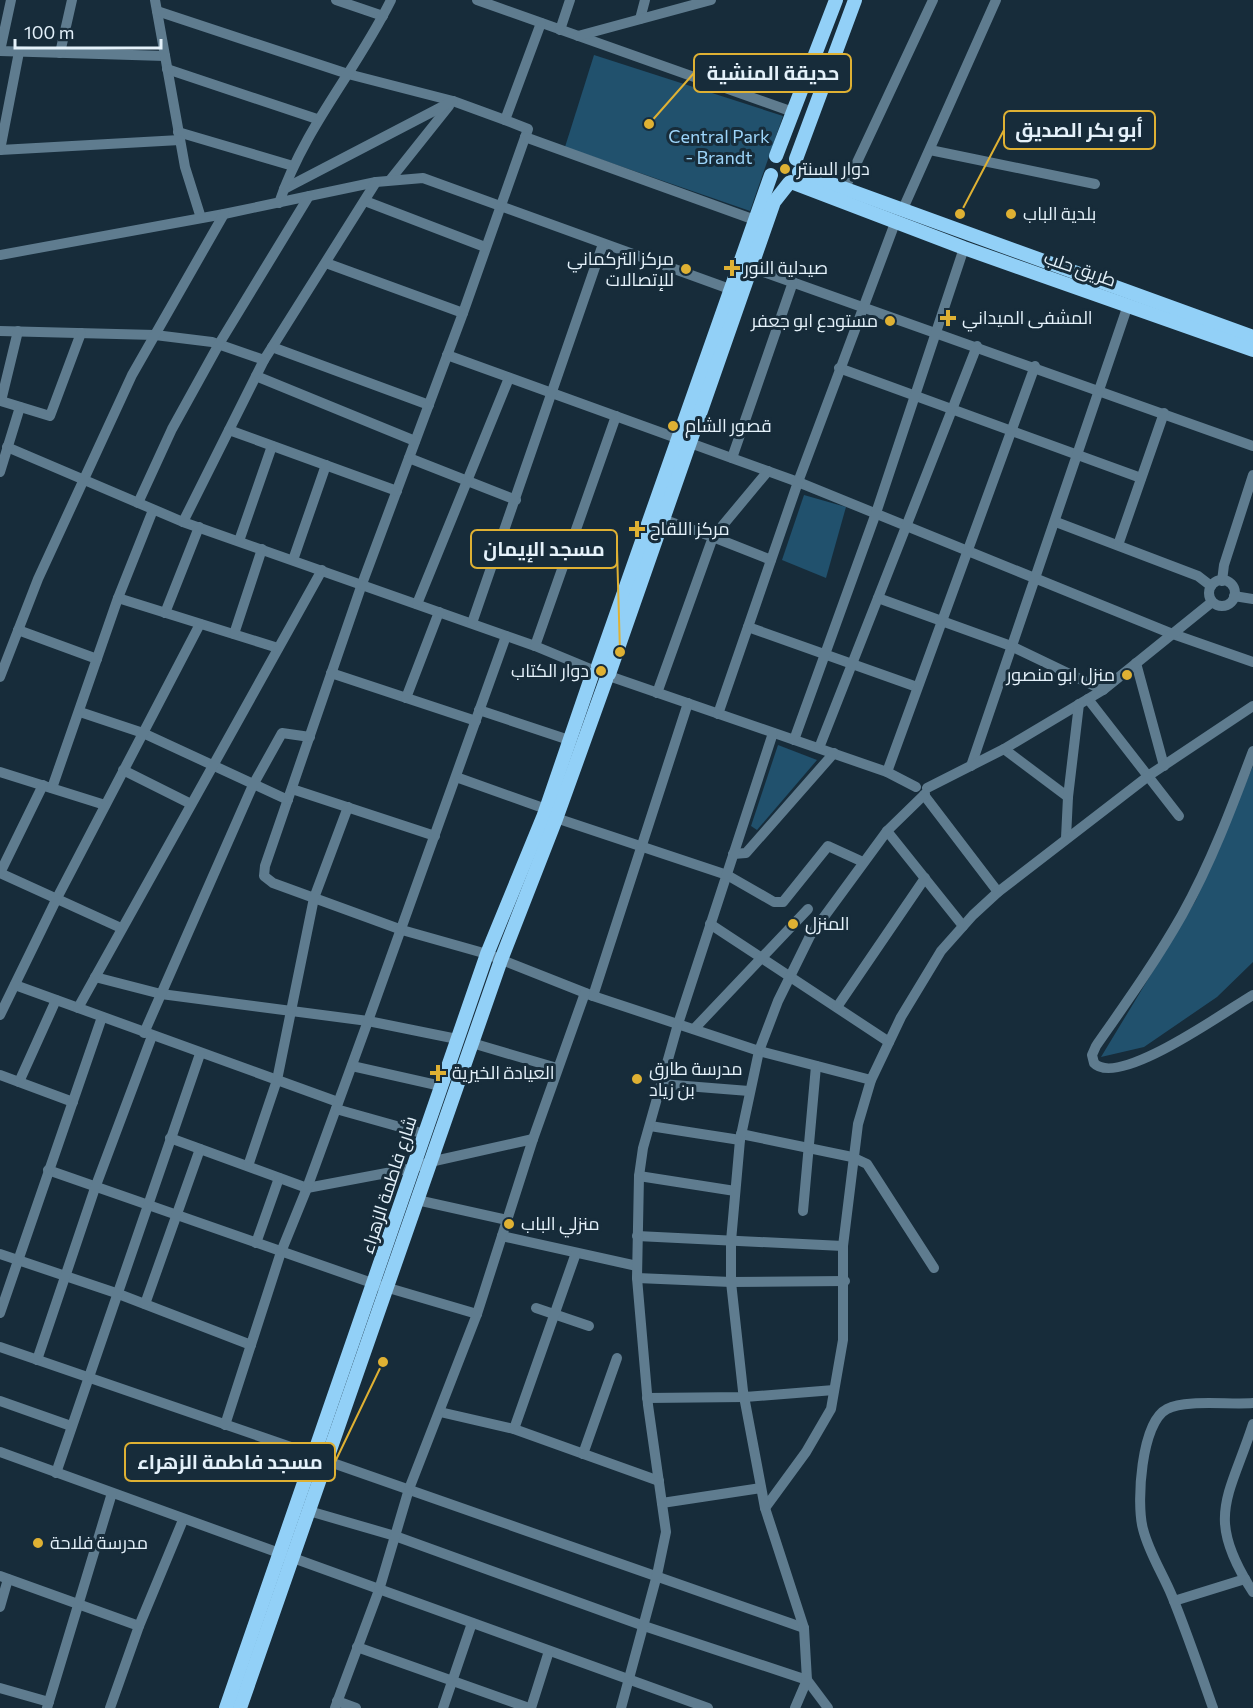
<svg xmlns="http://www.w3.org/2000/svg" width="1253" height="1708" font-family="Commissioner,Cairo,sans-serif">
  <rect width="100%" height="100%" fill="#172c3a"/>
  <g fill="#21516d">
    <path d="M594 55 783 116 750 211 565 147Z"/>
    <path d="M804 495 846 507 826 578 782 560Z"/>
    <path d="M778 745 817 760 757 830 751 826Z"/>
    <path d="M1253 766V962L1217 997 1144 1047 1101 1057 1196 900Z"/>
  </g>
  <g fill="none" stroke-linecap="round" stroke-linejoin="round">
    <g stroke="#5f7c8f" stroke-width="10">
      <path d="M11 0 0 51 165 56"/>
      <path d="M155 0 185 167 201 218"/>
      <path d="M336 0 383 16"/>
      <path d="M477 0 793 112"/>
      <path d="M157 11 348 74 453 101 505 120"/>
      <path d="M640 19 645 0"/>
      <path d="M541 23 505 120 528 129 463 313 362 584 265 866 264 876 273 883 402 930 487 954 593 996 759 1051 871 1080"/>
      <path d="M560 30 570 0"/>
      <path d="M578 36 711 0"/>
      <path d="M60 53 72 0"/>
      <path d="M167 69 317 119"/>
      <path d="M178 132 293 166"/>
      <path d="M525 137 755 220"/>
      <path d="M0 150 180 140"/>
      <path d="M0 150 19 52"/>
      <path d="M930 150 1095 184"/>
      <path d="M390 180 449 106"/>
      <path d="M284 189 453 101"/>
      <path d="M844 190 933 0"/>
      <path d="M365 201 485 247"/>
      <path d="M279 203C305 126 356 71 391 0"/>
      <path d="M902 211 996 0"/>
      <path d="M0 255 224 214 376 182 423 178 738 292"/>
      <path d="M326 263 463 313"/>
      <path d="M744 265 1253 446"/>
      <path d="M0 331 155 335 212 342 264 360"/>
      <path d="M18 331 1 401 50 416 81 333"/>
      <path d="M272 347 429 405"/>
      <path d="M447 355 798 482 1170 633 1253 662"/>
      <path d="M839 368 1141 478"/>
      <path d="M256 376 415 441"/>
      <path d="M229 430 397 491"/>
      <path d="M7 447 183 522 535 646 593 670"/>
      <path d="M409 458 516 500"/>
      <path d="M732 458 793 282"/>
      <path d="M768 471 713 537 771 560"/>
      <path d="M0 472 20 407"/>
      <path d="M138 503 172 429 219 344 309 196"/>
      <path d="M183 522 264 360 376 182"/>
      <path d="M1056 522 1198 576 1211 586"/>
      <path d="M239 541 272 446"/>
      <path d="M1118 545 1164 413"/>
      <path d="M293 560 326 465"/>
      <circle cx="1222" cy="593" r="13"/>
      <path d="M1222 581 1224 565 1253 475"/>
      <path d="M1234 596 1253 599"/>
      <path d="M118 598 278 648"/>
      <path d="M878 598 1011 646 1103 690"/>
      <path d="M417 604 509 378"/>
      <path d="M165 613 199 527"/>
      <path d="M472 623 603 244"/>
      <path d="M748 627 917 687"/>
      <path d="M18 630 97 659"/>
      <path d="M234 634 262 549"/>
      <path d="M535 646 616 416"/>
      <path d="M1136 663 1164 766"/>
      <path d="M331 673 476 721"/>
      <path d="M609 676 887 772 916 787"/>
      <path d="M0 677 38 579 132 375 224 214"/>
      <path d="M657 693 713 537 662 519"/>
      <path d="M406 698 439 612"/>
      <path d="M1088 699 1179 816"/>
      <path d="M479 710 569 740"/>
      <path d="M80 712 143 733 288 800"/>
      <path d="M718 714 798 482 895 223"/>
      <path d="M794 740 876 513 964 248"/>
      <path d="M819 748 977 346"/>
      <path d="M1004 749 1068 797"/>
      <path d="M1253 751C1232 807 1211 863 1182 915 1156 961 1126 1003 1096 1046L1092 1055 1094 1063C1118 1089 1227 1010 1253 995"/>
      <path d="M971 766 1128 305"/>
      <path d="M123 770 191 804"/>
      <path d="M0 772 105 805"/>
      <path d="M887 772 1035 366"/>
      <path d="M456 777 546 809"/>
      <path d="M43 785 0 873 121 928"/>
      <path d="M52 788 118 598 153 510"/>
      <path d="M927 788 1004 749 1103 690 1212 602"/>
      <path d="M292 789 435 836"/>
      <path d="M924 795 998 892"/>
      <path d="M550 816 727 875 774 902H783L828 846 863 862"/>
      <path d="M887 831 963 926"/>
      <path d="M1066 838 1068 797 1079 704"/>
      <path d="M733 854 746 853 834 753"/>
      <path d="M710 924 889 1042"/>
      <path d="M95 977 161 994 368 1021 457 1039"/>
      <path d="M15 985 338 1102"/>
      <path d="M593 996 688 703"/>
      <path d="M837 1007 925 878"/>
      <path d="M78 1008 322 570"/>
      <path d="M0 1015 57 898 200 624"/>
      <path d="M694 1029 808 909"/>
      <path d="M144 1033 253 785 282 733 310 737"/>
      <path d="M472 1043 557 1068"/>
      <path d="M352 1066 441 1086"/>
      <path d="M0 1075 73 1102"/>
      <path d="M19 1082 56 1000"/>
      <path d="M661 1084 749 1091"/>
      <path d="M336 1109 425 1134"/>
      <path d="M650 1126 740 1140"/>
      <path d="M741 1134 852 1157 867 1164 934 1268"/>
      <path d="M170 1138 307 1188 413 1168 430 1162 533 1139"/>
      <path d="M248 1166 277 1080 314 898 348 807"/>
      <path d="M48 1170 375 1284 477 1314"/>
      <path d="M639 1176 735 1191"/>
      <path d="M417 1200 507 1220"/>
      <path d="M803 1211 816 1066"/>
      <path d="M502 1236 637 1266"/>
      <path d="M637 1236 843 1246"/>
      <path d="M256 1243 279 1178"/>
      <path d="M0 1254 116 1293 251 1345"/>
      <path d="M637 1278 731 1282 845 1281"/>
      <path d="M145 1304 200 1149"/>
      <path d="M536 1308 589 1326"/>
      <path d="M0 1313 102 1017"/>
      <path d="M0 1347 314 1455"/>
      <path d="M37 1360 95 1188 152 1036"/>
      <path d="M647 1398 745 1397 834 1390"/>
      <path d="M0 1401 71 1426"/>
      <path d="M440 1412 514 1429 659 1481"/>
      <path d="M1253 1424C1229 1498 1204 1517 1253 1592"/>
      <path d="M225 1425 281 1252 307 1188 368 1021 506 636"/>
      <path d="M514 1429 576 1253"/>
      <path d="M0 1452 708 1708"/>
      <path d="M583 1454 617 1358"/>
      <path d="M327 1461 804 1628"/>
      <path d="M56 1473 200 1054"/>
      <path d="M662 1503 761 1488"/>
      <path d="M765 1508 806 1452 831 1409 843 1340V1246L858 1124 871 1080 901 1017 941 951 973 915 998 892 1151 774 1253 706"/>
      <path d="M309 1511 395 1536 644 1626 807 1680 828 1708"/>
      <path d="M0 1576 139 1626"/>
      <path d="M1174 1601 1245 1579"/>
      <path d="M0 1607 8 1579"/>
      <path d="M357 1647 529 1708"/>
      <path d="M0 1688 49 1702"/>
      <path d="M337 1701 356 1708"/>
      <path d="M47 1708 112 1493"/>
      <path d="M110 1708 139 1626 183 1520"/>
      <path d="M335 1708 379 1590 409 1489 477 1314 533 1139 585 993"/>
      <path d="M443 1708 472 1623"/>
      <path d="M531 1708 549 1651"/>
      <path d="M621 1708 657 1575 666 1532 648 1405 637 1278 639 1176 643 1148 678 1024 773 733"/>
      <path d="M795 1708 807 1680 804 1628 765 1508 743 1391 731 1282V1241L740 1140 759 1051 778 1001 810 936 887 831 925 794"/>
      <path d="M1213 1708C1200 1671 1187 1633 1172 1596 1163 1574 1149 1553 1143 1529 1136 1504 1141 1422 1167 1409 1186 1399 1230 1405 1253 1403"/>
    </g>
    <g stroke="#92d0f7" stroke-width="14">
      <path d="M776 156 836 0"/>
      <path d="M796 159 855 0"/>
      <path d="M799 172 1253 337"/>
      <path d="M791 182 964 248 1253 350"/>
      <path d="M598 666 771 175"/>
      <path d="M609 674 774 202 789 183"/>
      <path d="M226 1708 487 954 544 815 592 675"/>
      <path d="M240 1708 501 960 556 819 606 680"/>
    </g>
  </g>
  <g fill="#dfb133" stroke="#172c3a" stroke-width="2">
    <circle cx="785" cy="169" r="6"/>
    <circle cx="1011" cy="214" r="6"/>
    <path d="M729 259h6v6h6v6h-6v6h-6v-6h-6v-6h6z"/>
    <circle cx="686" cy="269" r="6"/>
    <path d="M945 309h6v6h6v6h-6v6h-6v-6h-6v-6h6z"/>
    <circle cx="890" cy="321" r="6"/>
    <circle cx="673" cy="426" r="6"/>
    <path d="M634 520h6v6h6v6h-6v6h-6v-6h-6v-6h6z"/>
    <circle cx="601" cy="671" r="6"/>
    <circle cx="1127" cy="675" r="6"/>
    <circle cx="793" cy="924" r="6"/>
    <path d="M435 1064h6v6h6v6h-6v6h-6v-6h-6v-6h6z"/>
    <circle cx="637" cy="1079" r="6"/>
    <circle cx="509" cy="1224" r="6"/>
    <circle cx="38" cy="1543" r="6"/>
  </g>
  <g text-anchor="middle" stroke-width="6" stroke-linejoin="round" paint-order="stroke">
    <g font-size="18" fill="#9dd5fa" stroke="#172c3a">
      <text x="719" y="143">Central Park<tspan x="719" dy="21">- Brandt</tspan></text>
    </g>
    <g font-size="18" fill="#e4f1fa" stroke="#172c3a" text-anchor="start">
      <text x="797" y="175">دوار السنتر</text>
      <text x="1023" y="220">بلدية الباب</text>
      <text x="674" y="265" text-anchor="end">مركز التركماني<tspan x="674" dy="21">للإتصالات</tspan></text>
      <text x="744" y="274">صيدلية النور</text>
      <text x="962" y="324">المشفى الميداني</text>
      <text x="878" y="327" text-anchor="end">مستودع ابو جعفر</text>
      <text x="685" y="432">قصور الشام</text>
      <text x="650" y="535">مركز اللقاح</text>
      <text x="589" y="677" text-anchor="end">دوار الكتاب</text>
      <text x="1115" y="681" text-anchor="end">منزل ابو منصور</text>
      <text x="805" y="930">المنزل</text>
      <text x="649" y="1075">مدرسة طارق<tspan x="649" dy="21">بن زياد</tspan></text>
      <text x="452" y="1079">العيادة الخيرية</text>
      <text x="521" y="1230">منزلي الباب</text>
      <text x="50" y="1549">مدرسة فلاحة</text>
    </g>
    <g font-size="18" fill="#e4f1fa" stroke="#172c3a">
      <text transform="translate(1080 269) rotate(19)" y="6">طريق حلب</text>
      <text transform="translate(389 1185) rotate(-72)" y="6">شارع فاطمة الزهراء</text>
    </g>
  </g>
  <path fill="none" stroke="#dfb133" stroke-width="2" d="M649 124L694 73M960 214L1004 130M620 652L617 549M383 1362L335 1462"/>
  <g fill="#dfb133" stroke="#172c3a" stroke-width="2">
    <circle cx="649" cy="124" r="6"/>
    <circle cx="960" cy="214" r="6"/>
    <circle cx="620" cy="652" r="6"/>
    <circle cx="383" cy="1362" r="6"/>
  </g>
  <g fill="#172c3a" stroke="#dfb133" stroke-width="2">
    <rect x="694" y="54" width="157" height="38" rx="6"/>
    <rect x="1004" y="111" width="151" height="38" rx="6"/>
    <rect x="471" y="530" width="146" height="38" rx="6"/>
    <rect x="125" y="1443" width="210" height="38" rx="6"/>
  </g>
  <g font-size="20" text-anchor="middle" font-weight="bold" fill="#e4f1fa">
    <text x="773" y="80">حديقة المنشية</text>
    <text x="1079" y="137">أبو بكر الصديق</text>
    <text x="544" y="556">مسجد الإيمان</text>
    <text x="230" y="1469">مسجد فاطمة الزهراء</text>
  </g>
  <path d="M15 39v9h146v-9" fill="none" stroke="#e4f1fa" stroke-width="3"/>
  <text x="24" y="39" font-size="18" fill="#e4f1fa" stroke="#172c3a" stroke-width="4.5" paint-order="stroke">100 m</text>
</svg>
